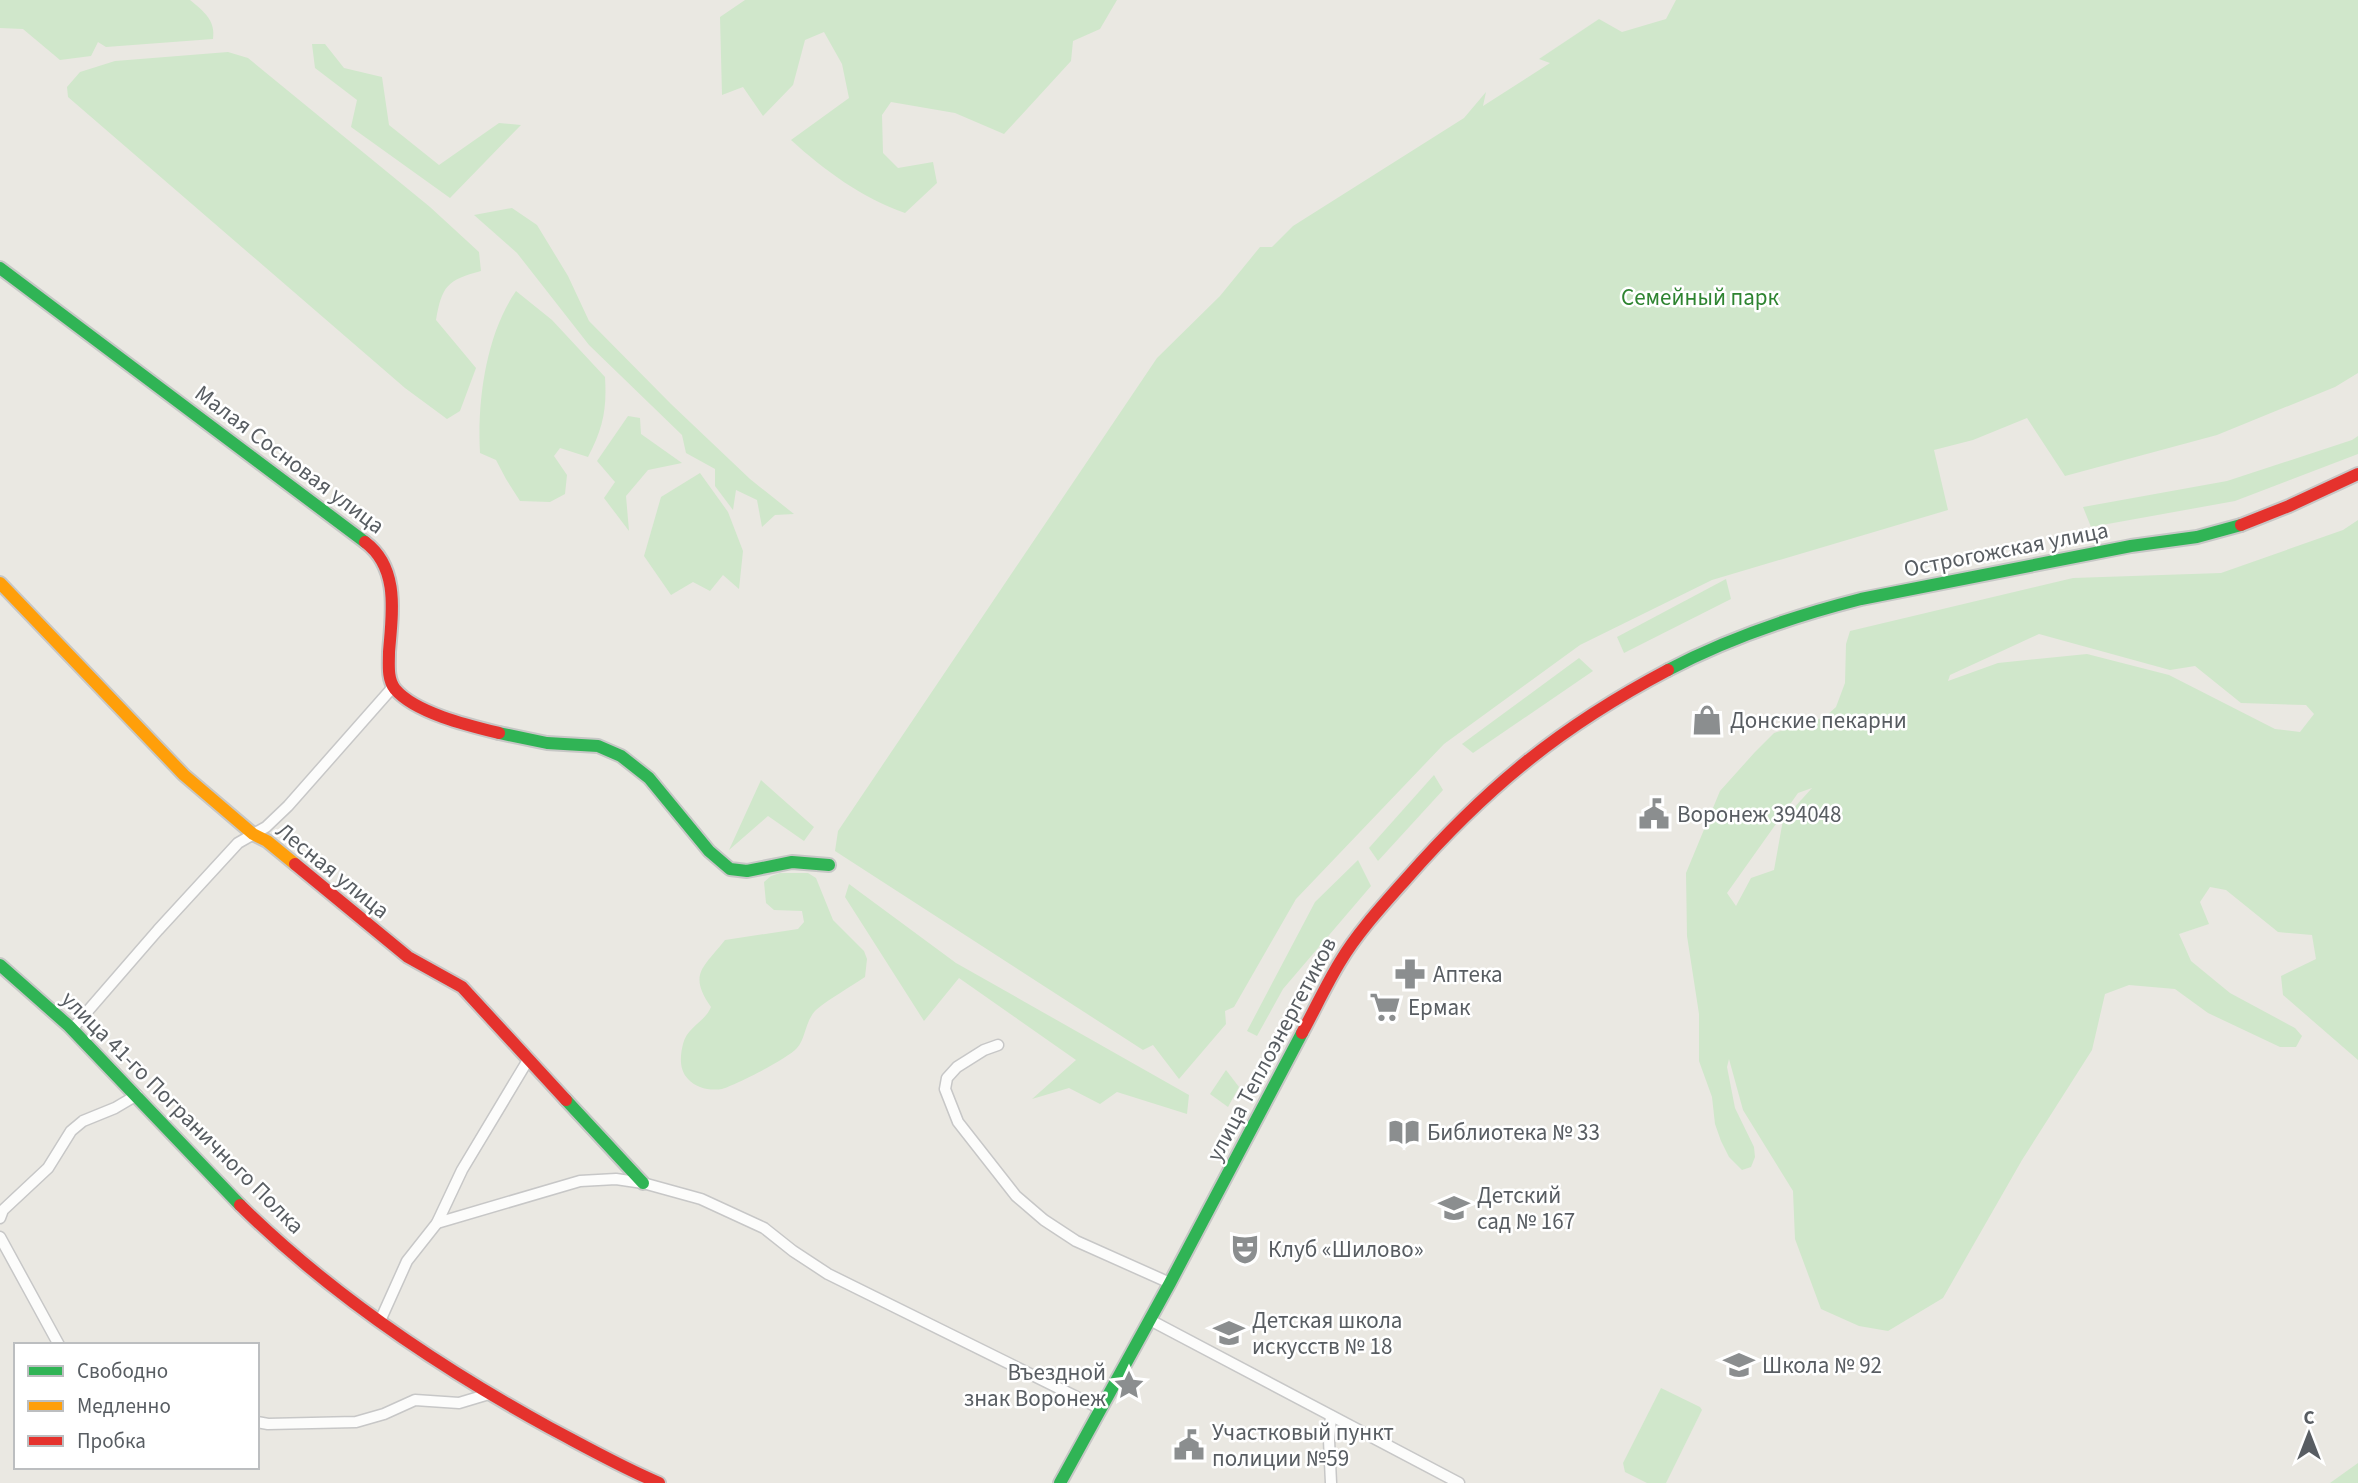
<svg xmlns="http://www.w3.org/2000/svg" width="2358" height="1483" font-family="'Source Sans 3',sans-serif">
  <rect width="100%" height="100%" fill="#eae8e2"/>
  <g fill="#d0e7cb" fill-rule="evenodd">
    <path d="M0 0H190C203 11 216 20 213 39L106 47 98 42 91 56 60 60 23 29 0 28Z"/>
    <path d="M745 0H1117L1100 29 1073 41 1071 61 1004 134 955 113 891 102 882 115 883 153 898 168 933 162 937 183 905 213C862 198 824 170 791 140L849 98 842 64 824 32 805 40 793 85 763 116 743 87 722 95 720 17Z"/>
    <path d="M1676 0H2358V373L2335 387 2217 435 2065 476 2027 418 1973 440 1934 450 1948 510 1712 580 1580 645 1444 744 1296 899 1234 1007 1225 1011 1226 1024 1179 1079 1153 1045 1143 1050 835 851 838 831 1157 358 1220 296 1260 247H1272L1293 226 1464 118 1486 92 1483 106 1550 63 1539 59 1599 19 1622 32 1666 19Z"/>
    <path d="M312 44H325L344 68 382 77 389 125 439 165 499 123 521 125 450 198 351 127 357 100 315 68Z"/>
    <path d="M228 52 248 58 430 207 479 252 481 271C447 280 442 286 436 320L476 368 460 411 447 419 405 388 68 97 67 87 80 72 115 61Z"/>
    <path d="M512 208 537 225 568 276 589 321 671 404 750 479 794 514 775 515 762 527 757 500 736 490 733 510 715 486V469L686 453 682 435 589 345 517 253 474 215Z"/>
    <path d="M516 291 552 320 605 377C607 410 603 428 588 457L560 448 554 456 567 475 565 494 550 502 520 501 506 479 496 460 480 453C477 401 486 334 516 291Z"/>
    <path d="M628 416 640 418 641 434 682 463 648 470 626 496 629 531 604 498 615 482 597 461Z"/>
    <path d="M2358 436V454L2235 501 2091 527 2083 507 2227 481 2352 440Z"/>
    <path d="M700 473 728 512 743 551 739 589 723 575 710 591 693 582 671 595 644 556 661 497Z"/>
    <path d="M2358 520V1060L2283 995 2281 976 2316 959 2312 935 2278 932 2226 890 2210 887 2200 902 2209 924 2179 934 2191 961 2230 993 2295 1028 2302 1036 2296 1047H2280L2208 1013 2175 989 2129 985 2105 994 2092 1050 2022 1160 1943 1298 1888 1331 1859 1326 1821 1309 1795 1239 1793 1191 1743 1110 1729 1059 1727 1067 1735 1108 1754 1147 1755 1157 1751 1167 1742 1170 1729 1157 1721 1141 1715 1124 1712 1097 1699 1061V1014L1687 936 1686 873 1720 791 1755 752 1774 733 1825 717 1836 707 1845 683 1846 644 1850 631 2073 578 2221 573 2343 530ZM2039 634 2170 670 2195 666 2241 703 2306 705 2314 714 2300 732 2275 729 2169 675 2087 654 1998 663 1948 681 1950 675ZM1812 788 1783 820 1774 870 1751 878 1736 906 1727 893 1798 793Z"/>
    <path d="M1726 579 1731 599 1624 653 1617 637Z"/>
    <path d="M1579 658 1593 671 1473 753 1462 744Z"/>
    <path d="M1434 775 1443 790 1378 861 1369 848Z"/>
    <path d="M761 780 814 827 804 841 768 816 729 850Z"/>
    <path d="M1358 860 1371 886 1283 989 1257 1036 1247 1031 1315 902Z"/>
    <path d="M780 873H808L816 878 833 920 864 951 867 959 865 977C849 988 830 998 816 1010 805 1021 806 1038 797 1048 787 1059 736 1085 722 1089 710 1091 696 1088 688 1079 679 1070 680 1056 683 1044 687 1027 705 1022 711 1007 688 974 703 968 725 940L798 929 804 922 802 911 774 910 766 903 764 882 771 876Z"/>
    <path d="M849 884 956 963 1189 1095 1187 1114 1117 1092 1100 1104 1069 1088 1032 1099 1076 1060 959 978 924 1021 845 897Z"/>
    <path d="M1226 1070 1239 1087 1228 1107 1210 1094Z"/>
    <path d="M1661 1388 1700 1407 1702 1410 1666 1483H1647L1625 1472 1623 1463Z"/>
    <path d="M2358 1463V1483H2330Z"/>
  </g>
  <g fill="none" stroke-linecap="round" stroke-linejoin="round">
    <g stroke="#c7c7c7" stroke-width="13">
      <g id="street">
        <path d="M73 1028 158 930 238 843 266 827 288 806 393 687"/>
        <path d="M998 1045 984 1050 957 1067 947 1078 945 1089 958 1122 1016 1196 1044 1220 1076 1241 1170 1283"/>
        <path d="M0 1218 3 1210 48 1168 71 1131 83 1121 115 1108 137 1095"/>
        <path d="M437 1223 580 1181 616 1179 643 1183 701 1199 764 1228 793 1251 828 1274 1099 1408"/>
        <path d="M0 1237 59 1345"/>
        <path d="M1150 1320 1459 1483"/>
        <path d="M380 1321 407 1261 437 1223 462 1170 528 1060"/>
        <path d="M1331 1416 1329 1440 1331 1483"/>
        <path d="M257 1422 268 1424 356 1422 384 1414 415 1400 459 1403 489 1394"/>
      </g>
    </g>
    <g stroke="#c7c7c6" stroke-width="16">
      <g id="fast">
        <path d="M0 268 365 542"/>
        <path d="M1668 670C1729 638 1794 616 1861 599L2131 546 2197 537 2241 525"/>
        <path d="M499 733 547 743 598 746 621 756 649 778 709 851 730 869 747 871 792 862 829 865"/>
        <path d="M0 965 69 1026 240 1205"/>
        <path d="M566 1100 643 1183"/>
        <path d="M1060 1483 1170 1283 1302 1033"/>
      </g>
    </g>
    <g stroke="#c7c7c6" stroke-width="16">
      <path id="slow" d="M0 583 184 775 253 834 267 841 295 864"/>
    </g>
    <g stroke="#c7c7c6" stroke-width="16">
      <g id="jam">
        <path d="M2241 525 2289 506 2358 474"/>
        <path d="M365 542C400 568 392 614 389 652 389 664 387 679 395 689 415 713 470 726 499 733"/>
        <path d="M295 864 408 957 462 987 566 1100"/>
        <path d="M1302 1033C1315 1009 1326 985 1340 962 1358 932 1383 905 1407 878 1487 787 1560 727 1668 670"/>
        <path d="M240 1205C330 1294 439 1367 550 1428 586 1447 621 1467 659 1483"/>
      </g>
    </g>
    <use href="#street" stroke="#fcfcfb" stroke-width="10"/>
    <use href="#fast" stroke="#30b455" stroke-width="12"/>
    <use href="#slow" stroke="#ff9f0a" stroke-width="12"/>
    <use href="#jam" stroke="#e5322d" stroke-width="12"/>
  </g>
  <defs>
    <g id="shop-bare" transform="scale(2.415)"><path d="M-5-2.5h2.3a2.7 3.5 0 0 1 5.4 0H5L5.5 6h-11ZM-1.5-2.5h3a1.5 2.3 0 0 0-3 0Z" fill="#8b8e8f" stroke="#fff" stroke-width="2.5" paint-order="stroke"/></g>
    <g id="civic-bare" transform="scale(2.415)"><path d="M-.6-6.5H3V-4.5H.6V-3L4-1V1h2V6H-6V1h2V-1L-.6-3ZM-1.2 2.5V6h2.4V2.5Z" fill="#8b8e8f" stroke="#fff" stroke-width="2.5" paint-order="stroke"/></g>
    <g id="pharmacy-bare" transform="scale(2.415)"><path d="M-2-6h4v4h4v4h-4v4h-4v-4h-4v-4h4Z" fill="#8b8e8f" stroke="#fff" stroke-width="2.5" paint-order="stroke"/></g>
    <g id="supermarket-bare" transform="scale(2.415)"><path d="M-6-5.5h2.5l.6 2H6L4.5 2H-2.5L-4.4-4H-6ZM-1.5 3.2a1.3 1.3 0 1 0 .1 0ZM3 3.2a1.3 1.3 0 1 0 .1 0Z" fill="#8b8e8f" stroke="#fff" stroke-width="2.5" paint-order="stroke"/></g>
    <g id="library-bare" transform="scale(2.415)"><path d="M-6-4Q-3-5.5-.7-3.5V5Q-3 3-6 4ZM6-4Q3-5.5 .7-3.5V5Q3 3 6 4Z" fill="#8b8e8f" stroke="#fff" stroke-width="2.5" paint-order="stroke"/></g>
    <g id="school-bare" transform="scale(2.415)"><path d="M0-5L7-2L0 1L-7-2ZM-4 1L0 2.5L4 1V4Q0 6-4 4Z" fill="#8b8e8f" stroke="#fff" stroke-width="2.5" paint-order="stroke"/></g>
    <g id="theatre-bare" transform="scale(2.415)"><path d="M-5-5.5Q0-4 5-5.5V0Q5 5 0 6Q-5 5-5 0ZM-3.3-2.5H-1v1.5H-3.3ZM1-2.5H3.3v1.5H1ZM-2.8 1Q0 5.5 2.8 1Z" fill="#8b8e8f" stroke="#fff" stroke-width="2.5" paint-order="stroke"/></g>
    <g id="sight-bare" transform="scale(2.415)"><path d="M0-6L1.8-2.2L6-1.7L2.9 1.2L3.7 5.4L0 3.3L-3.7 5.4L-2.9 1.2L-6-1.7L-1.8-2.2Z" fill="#8b8e8f" stroke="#fff" stroke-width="2.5" paint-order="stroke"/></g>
  </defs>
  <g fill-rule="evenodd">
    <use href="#shop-bare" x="1707" y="720"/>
    <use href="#civic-bare" x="1654" y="814"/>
    <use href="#pharmacy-bare" x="1410" y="974"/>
    <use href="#supermarket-bare" x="1385" y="1007"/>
    <use href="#library-bare" x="1404" y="1132"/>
    <use href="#school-bare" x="1454" y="1208"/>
    <use href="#theatre-bare" x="1245" y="1249"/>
    <use href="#school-bare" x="1229" y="1333"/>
    <use href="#school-bare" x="1739" y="1365"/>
    <use href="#sight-bare" x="1129" y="1385"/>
    <use href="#civic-bare" x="1189" y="1445"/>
  </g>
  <g text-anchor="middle" stroke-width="5" stroke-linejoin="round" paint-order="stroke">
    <g font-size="23" fill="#2e8431" stroke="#fff">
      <text x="1700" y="305">Семейный парк</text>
    </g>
    <g font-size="23" fill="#585d62" stroke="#fff">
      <text transform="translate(290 459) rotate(37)" y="8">Малая Сосновая улица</text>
      <text transform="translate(2006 549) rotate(-11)" y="8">Острогожская улица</text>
      <text transform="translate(333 870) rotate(39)" y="8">Лесная улица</text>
      <text transform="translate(1271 1049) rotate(-62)" y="8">улица Теплоэнергетиков</text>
      <text transform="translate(183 1112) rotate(45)" y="8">улица 41-го Пограничного Полка</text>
    </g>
    <g font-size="23" fill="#585d62" stroke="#fff" text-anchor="start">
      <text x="1730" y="728">Донские пекарни</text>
      <text x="1677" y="822">Воронеж 394048</text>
      <text x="1433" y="982">Аптека</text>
      <text x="1408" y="1015">Ермак</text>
      <text x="1427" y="1140">Библиотека № 33</text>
      <text x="1477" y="1203">Детский<tspan x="1477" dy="26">сад № 167</tspan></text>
      <text x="1268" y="1257">Клуб «Шилово»</text>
      <text x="1252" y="1328">Детская школа<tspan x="1252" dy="26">искусств № 18</tspan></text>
      <text x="1762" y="1373">Школа № 92</text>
      <text x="1106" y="1380" text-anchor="end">Въездной<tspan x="1106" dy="26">знак Воронеж</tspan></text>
      <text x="1212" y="1440">Участковый пункт<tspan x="1212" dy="26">полиции №59</tspan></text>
    </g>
  </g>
  <rect x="14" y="1343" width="245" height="126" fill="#ffffff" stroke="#bcbec0" stroke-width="2"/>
  <rect x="28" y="1366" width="35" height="10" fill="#30b455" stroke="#bcbec0" stroke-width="2"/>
  <text x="77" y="1378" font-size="21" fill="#585d62">Свободно</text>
  <rect x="28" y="1401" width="35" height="10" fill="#ff9f0a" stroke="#bcbec0" stroke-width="2"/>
  <text x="77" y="1413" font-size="21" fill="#585d62">Медленно</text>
  <rect x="28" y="1436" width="35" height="10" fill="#e5322d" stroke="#bcbec0" stroke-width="2"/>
  <text x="77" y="1448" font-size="21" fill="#585d62">Пробка</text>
  <g transform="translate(2309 1434)" stroke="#ffffff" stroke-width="5" paint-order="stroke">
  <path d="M0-5L12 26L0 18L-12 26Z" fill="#585d62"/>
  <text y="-10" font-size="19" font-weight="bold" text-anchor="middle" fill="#585d62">С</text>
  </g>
</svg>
